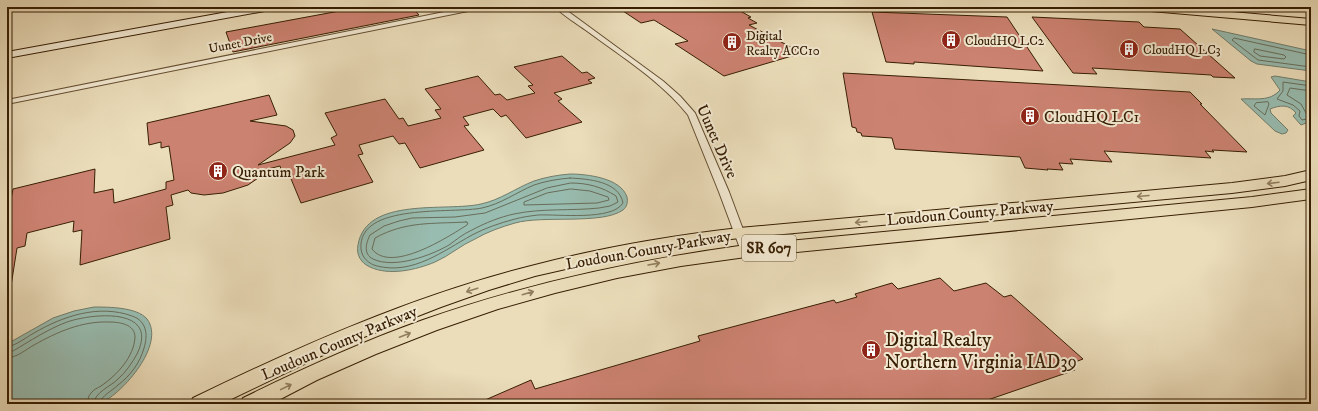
<svg xmlns="http://www.w3.org/2000/svg" width="1318" height="411" font-family="'IM FELL DW Pica',serif">
  <rect width="100%" height="100%" fill="#ebddba"/>
  <filter id="stains"><feTurbulence type="fractalNoise" baseFrequency=".005" numOctaves="4"/><feColorMatrix values="0 0 0 0 .2 0 0 0 0 .09 0 0 0 0 .02 0 0 0 .5 -.17"/></filter>
  <radialGradient id="worn" r=".72"><stop offset=".6" stop-color="#630" stop-opacity="0"/><stop offset="1" stop-color="#630" stop-opacity=".3"/></radialGradient>
  <g fill="#98bcb0" stroke="#717d6b">
    <path d="M1212 29 1311 51V71L1257 64 1251 61Z"/>
    <path d="M1275 76 1311 82V121L1301 125 1293 116 1296 113C1289 104 1280 105 1270 109L1271 113 1288 130 1286 133 1282 134 1275 131 1241 99C1255 98 1270 102 1280 90L1271 77Z"/>
    <path d="M570 174C587 174 621 178 627 197 628 202 627 207 623 210 602 225 543 215 515 223 501 227 487 232 475 239 461 245 449 256 435 262 416 270 389 276 370 267 361 263 356 255 358 245 366 196 446 212 481 204 500 200 516 188 534 181 546 177 558 175 570 174Z"/>
    <path d="M94 307C108 307 137 307 147 319 166 344 123 393 101 403 95 406 84 404 77 404 54 404 30 404 7 404V344L53 318 74 311Z"/>
  </g>
  <g fill="none" stroke-linecap="round" stroke-linejoin="round">
    <g stroke="#686d5a" stroke-width="1">
      <path d="M1255 49 1284 55 1286 57 1284 59 1260 56 1254 52Z"/>
      <path d="M1311 55 1234 38 1232 40 1258 60 1311 67"/>
      <path d="M1311 86 1283 82V91L1277 99 1293 105 1300 111 1299 116 1302 120 1311 118"/>
      <path d="M1311 91 1290 88 1287 95 1301 104 1306 113H1311"/>
      <path d="M1268 102 1269 104 1265 115 1254 106 1256 103Z"/>
      <path d="M570 178C588 179 619 181 623 203 612 221 558 214 538 215 530 216 522 217 515 219 500 223 485 228 472 235 443 251 413 275 377 266 369 264 362 258 361 249 357 202 454 214 482 208 501 204 517 192 534 185 546 181 558 179 570 178Z"/>
      <path d="M571 183C588 183 602 187 616 196L618 202 610 206 599 208C571 211 542 208 514 214 500 217 485 223 472 230 463 234 456 240 449 245 430 256 394 269 373 259 363 254 366 243 370 235L384 226 399 221 412 218 455 217 485 213 547 188Z"/>
      <path d="M571 189 590 191 608 197 609 200 597 203 524 205V202L547 193Z"/>
      <path d="M466 222 468 223 467 225C448 237 391 274 372 249L375 238C406 221 432 224 466 222Z"/>
      <path d="M7 347C17 345 25 338 34 333 63 316 99 304 132 316 147 321 148 335 144 348 140 363 130 376 118 385 112 391 102 395 99 404"/>
      <path d="M7 352 13 351C30 341 48 329 67 322 93 313 160 307 137 354 132 363 126 372 118 379 110 387 96 391 93 404"/>
      <path d="M7 358C18 357 25 350 34 345 57 332 82 321 109 322 119 322 135 324 135 337 134 357 117 375 101 386 98 388 94 389 91 393 88 396 88 400 87 404"/>
    </g>
  </g>
  <g fill="#cc8271" stroke="#371e03">
    <path d="M361 7H412L419 15 233 52 226 32Z"/>
    <path d="M617 7H733L751 17 748 18 757 23 749 25 802 53 724 76 675 44 688 41 654 20 641 23Z"/>
    <path d="M872 12 1007 17 1043 71 914 62V64L886 62Z"/>
    <path d="M1032 17 1139 22 1144 27 1180 29 1235 78 1213 77 1211 75 1092 68 1097 74 1073 73Z"/>
    <path d="M562 56 582 73 587 72 595 78 588 80 592 83 554 93 562 99 558 101 582 122 526 138 506 115 501 117 493 109 463 117 469 125 464 126 484 150 420 168 405 143 399 144 393 136 359 145 363 154 358 155 373 182 301 203 289 174 283 175 280 166 264 170 261 176 248 185 223 193 204 195 191 193 188 190 171 195 173 205 166 207 170 239 80 265 82 230 73 232 74 221 27 233 25 246 17 248 11 286H7V220L13 189 95 169 94 193 113 189 114 203 166 189V182L174 180 169 146 161 148V142L149 145 147 123 269 95 277 115 250 121 286 126 293 130 295 136 290 143 258 165 335 145 331 138 337 135 325 113 385 99 399 119 403 118 408 126 441 118 435 110 441 109 425 89 478 76 495 95 500 94 507 100 535 93 528 86 533 85 514 67Z"/>
    <path d="M843 73 1190 92 1202 104H1200L1247 152 1212 150 1214 152 1205 151 1211 158 1104 151 1112 162 1070 159 1073 164 1059 163 1063 170 1047 169 1048 170 1025 168 1020 157 895 149 892 138 862 136 861 133 857 132 856 128 852 127Z"/>
    <path d="M940 278 954 291 986 283 1004 297 1011 295 1083 359 1070 364 1075 370 976 404H476L531 380 535 389 700 341 698 336 834 300 836 303 857 297 855 294 892 283 898 289Z"/>
  </g>
  <g fill="none" stroke-linecap="round" stroke-linejoin="round">
    <g stroke="#644e31" stroke-width="2">
      <g id="street">
        <path d="M469 7H481L478 9 7 104V100Z"/>
        <path d="M555 7H562L663 81 680 96 695 113 729 192 751 251 750 253H742L741 251 719 192 688 115C661 81 622 57 587 31 576 23 564 16 555 7Z"/>
      </g>
    </g>
    <g stroke="#371e03" stroke-width="2">
      <path id="secondary" d="M255 7H274L270 10 7 58V52Z"/>
    </g>
    <g stroke="#371e03" stroke-width="2">
      <g id="primary">
        <path d="M1134 7H1174L1311 19V25L1139 10Z"/>
        <path d="M1311 170V180L1285 186 1232 193 739 238 679 246 601 261 535 276 489 290 441 307 346 344 221 404H190L193 398C302 345 413 296 531 266 599 248 669 236 739 228L1232 183 1285 176Z"/>
        <path d="M1311 189V199L1252 207 746 257 681 266 617 278 555 293 498 309 437 330 376 354 317 380 271 404H240L243 398C302 369 361 342 423 320 528 283 636 260 746 245L1252 197Z"/>
      </g>
    </g>
    <use href="#street" fill="#f2e9d2" fill-rule="evenodd"/>
    <use href="#secondary" fill="#f2e9d2" fill-rule="evenodd"/>
    <use href="#primary" fill="#ebddba" fill-rule="evenodd"/>
  </g>
  <defs><path id="oneway-shaft" d="M-6 0H5M1.5-3L5.5 0L1.5 3" fill="none" stroke-width="1.6" stroke-linecap="round" stroke-linejoin="round"/></defs>
  <g stroke="#917e5e">
    <use href="#oneway-shaft" transform="translate(1273 183) rotate(173)"/>
    <use href="#oneway-shaft" transform="translate(1143 196) rotate(175)"/>
    <use href="#oneway-shaft" transform="translate(861 222) rotate(175)"/>
    <use href="#oneway-shaft" transform="translate(654 264) rotate(-10)"/>
    <use href="#oneway-shaft" transform="translate(472 290) rotate(162)"/>
    <use href="#oneway-shaft" transform="translate(528 293) rotate(-16)"/>
    <use href="#oneway-shaft" transform="translate(405 335) rotate(-21)"/>
    <use href="#oneway-shaft" transform="translate(286 387) rotate(-26)"/>
  </g>
  <defs>
    <g id="building-disc" transform="scale(1)"><circle r="9.5" fill="#8f2418" stroke="#f2e9d2"/><path d="M-4-6H4V6H1V3H-1V6H-4ZM-2.5-4.3h1.7v1.8h-1.7ZM.8-4.3h1.7v1.8H.8ZM-2.5-1h1.7V.8h-1.7ZM.8-1h1.7V.8H.8Z" fill="#fff"/></g>
  </defs>
  <g fill-rule="evenodd">
    <use href="#building-disc" x="951" y="40"/>
    <use href="#building-disc" x="732" y="42"/>
    <use href="#building-disc" x="1129" y="49"/>
    <use href="#building-disc" x="1030" y="116"/>
    <use href="#building-disc" x="218" y="171"/>
    <use href="#building-disc" x="871" y="350"/>
  </g>
  <g text-anchor="middle" stroke-width="4" stroke-linejoin="round" paint-order="stroke">
    <g font-size="13" fill="#371e03" stroke="#f2e9d2" text-anchor="start">
      <text x="746" y="40">Digital<tspan x="746" dy="15">Realty ACC10</tspan></text>
      <text x="965" y="45">CloudHQ LC2</text>
      <text x="1143" y="54">CloudHQ LC3</text>
    </g>
    <g font-size="13" fill="#371e03" stroke="#f2e9d2">
      <text transform="translate(240 42) rotate(-11)" y="5">Uunet Drive</text>
    </g>
    <rect fill="#f2e9d2" stroke="#6f5b41" stroke-width="1" x="742" y="235" width="54" height="26" rx="3"/>
    <g font-size="15" font-weight="bold" fill="#371e03">
      <text x="769" y="253">SR 607</text>
    </g>
    <g font-size="16" fill="#371e03" stroke="#f2e9d2" text-anchor="start">
      <text x="1044" y="122">CloudHQ LC1</text>
      <text x="232" y="177">Quantum Park</text>
    </g>
    <g font-size="16" fill="#371e03" stroke="#f2e9d2">
      <text transform="translate(718 141) rotate(66)" y="6">Uunet Drive</text>
      <text transform="translate(970 212) rotate(-5)" y="6">Loudoun County Parkway</text>
      <text transform="translate(648 249) rotate(-10)" y="6">Loudoun County Parkway</text>
      <text transform="translate(339 342) rotate(-23)" y="6">Loudoun County Parkway</text>
    </g>
    <g font-size="19" fill="#371e03" stroke="#f2e9d2" text-anchor="start">
      <text x="885" y="346">Digital Realty<tspan x="885" dy="22">Northern Virginia IAD39</tspan></text>
    </g>
  </g>
  <rect width="1318" height="411" fill="none" stroke="#ebddba" stroke-width="24"/>
  <rect x="8" y="8" width="1302" height="395" fill="none" stroke="#371e03" stroke-width="2"/>
  <rect x="12" y="12" width="1294" height="387" fill="none" stroke="#371e03"/>
  <rect width="100%" height="100%" filter="url(#stains)"/>
  <rect width="100%" height="100%" fill="url(#worn)"/>
</svg>
